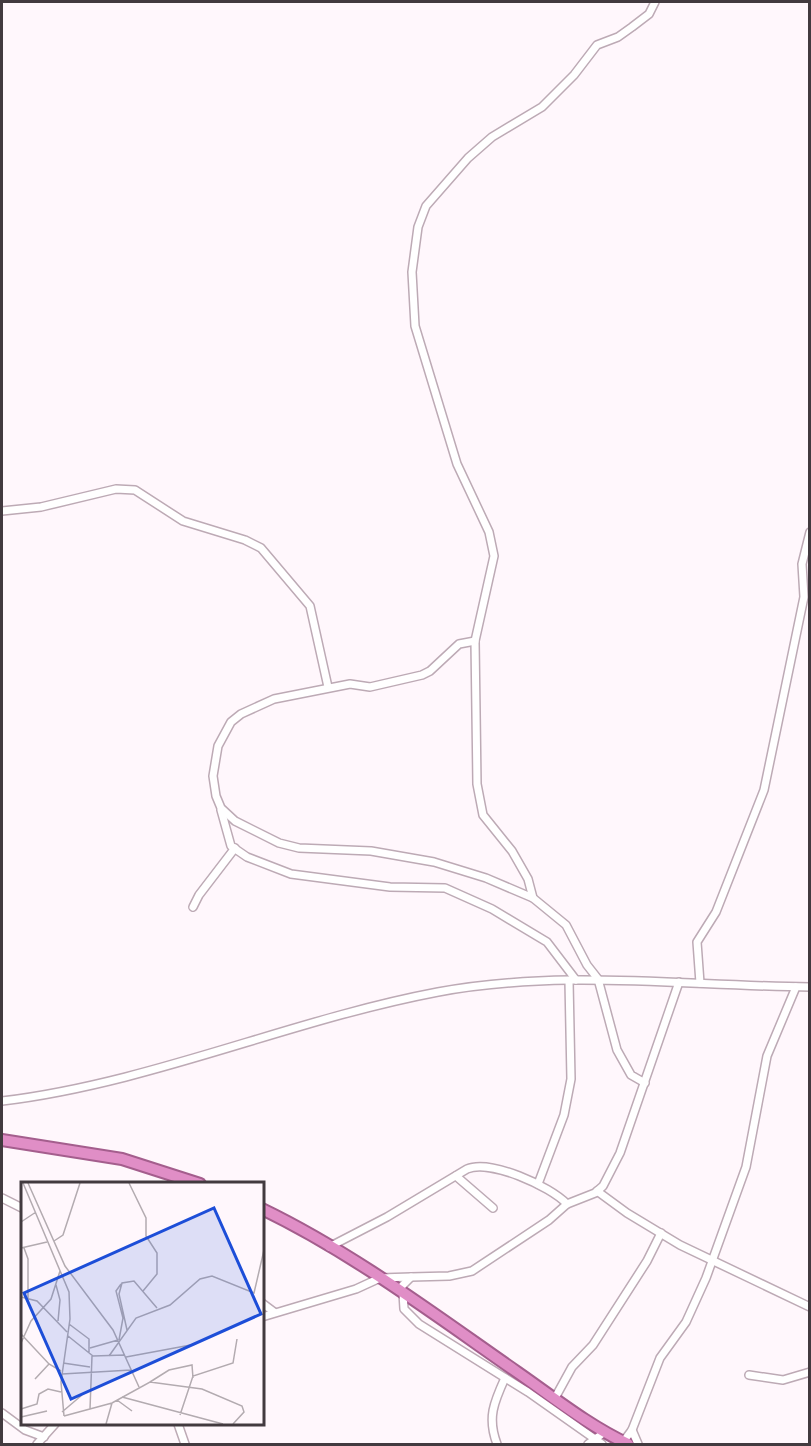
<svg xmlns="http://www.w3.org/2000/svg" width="811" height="1446" font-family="'Alegreya Sans',sans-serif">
  <rect width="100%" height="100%" fill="#fff7fc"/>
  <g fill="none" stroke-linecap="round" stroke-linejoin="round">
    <g stroke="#bdaab5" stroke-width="10">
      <g id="minor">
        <path d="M2 511 41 507 116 489 135 490 183 521 245 540 261 548 310 606 328 687"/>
        <path d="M475 641 459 644 430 671 422 675 370 687 350 684 274 699 241 714 231 722 218 746 213 776 216 796 221 808 235 821 279 843 299 848 371 851 434 862 486 878 533 898"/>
        <path d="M221 810 231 846 247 857 291 874 390 887 445 888 492 909 547 942 576 980"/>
        <path d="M193 907 199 895 235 848"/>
        <path d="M700 983 697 942 716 912 764 790 804 597 802 564 810 532"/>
        <path d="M645 1083 631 1075 617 1050 598 979 587 965 566 925 533 898 528 879 512 851 483 815 477 784 475 641 494 556 489 532 457 464 415 326 412 272 418 227 426 206 468 158 492 137 542 107 574 75 597 45 618 37 632 27 649 14 655 2"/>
        <path d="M2 1101C151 1083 290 1020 438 992 561 969 686 986 810 987"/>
        <path d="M456 1176 493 1208"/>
        <path d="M538 1184 564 1115 571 1079 569 981"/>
        <path d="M597 1191 627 1213 680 1245 810 1307"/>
        <path d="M2 1198 22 1208"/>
        <path d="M329 1247 387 1217 467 1169C490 1159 550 1186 567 1204"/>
        <path d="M398 1290 411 1277 449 1276 472 1271 549 1220 567 1204 595 1193 603 1186 620 1153 679 982"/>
        <path d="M403 1293 404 1309 419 1324 528 1392 602 1444"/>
        <path d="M262 1303 274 1312"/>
        <path d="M262 1317 356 1289 380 1278 411 1277"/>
        <path d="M749 1375 783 1380 810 1372"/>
        <path d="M555 1398 572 1367 593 1345 647 1261 661 1233"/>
        <path d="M2 1413 25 1430 44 1437"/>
        <path d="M178 1424 185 1444"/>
        <path d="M632 1430 638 1444"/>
        <path d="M623 1442 632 1430 660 1358 686 1322 706 1278 746 1167 767 1056 796 987"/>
        <path d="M37 1444 55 1424"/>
        <path d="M497 1444C487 1418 494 1402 505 1378"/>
        <path d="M588 1444 605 1432"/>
      </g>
    </g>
    <g stroke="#a45e8d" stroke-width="14">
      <g id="trunk">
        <path d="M2 1140 122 1159 200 1184"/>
        <path d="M262 1209C353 1253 435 1315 517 1372 553 1397 589 1426 628 1444"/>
      </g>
    </g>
    <use href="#minor" stroke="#fff" stroke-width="7"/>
    <use href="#trunk" stroke="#e08ec6" stroke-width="10"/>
  </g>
  <g transform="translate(21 1182)">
    <rect width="243" height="243" fill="#fff7fc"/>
    <path fill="none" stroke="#b3abb0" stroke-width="1.5" d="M2 1 48 110 49 137 40 200 43 234M7 1 44 84 92 148 118 205M108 1 125 36V54L136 71V92L122 109M0 40 15 30M33 59 42 53 59 1M0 66 26 60M3 66 7 77V116M35 103 39 118 37 139M0 115 16 119 46 150M48 142 68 157V171M106 148 98 112 101 101 113 99 136 126M0 152 28 182 40 189M47 154 72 174 104 173M98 158 102 136 95 109 100 102M0 161 10 139 30 117 39 89M69 166 97 158M88 174 115 136 149 123 179 97 191 94 233 111 243 68M105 175 175 162M42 181 69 185M41 192 110 188M14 197 28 182M129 200 148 188 171 183 172 196M101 215 202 242M96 218 111 229M0 227 16 222 18 212 27 207 40 210M69 227 71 174M41 230 61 213M159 233 172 194 212 181 216 157M43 234 91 221 129 200 181 207 221 224 223 230 212 242M0 235 26 229M85 242 91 221"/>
    <path fill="#1d4ed8" fill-opacity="0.15" stroke="#1d4ed8" stroke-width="3" d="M193 26 240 132 50 217 3 111Z"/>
    <rect width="243" height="243" fill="none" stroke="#423a3f" stroke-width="3"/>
  </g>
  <rect width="811" height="1446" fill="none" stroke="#423a3f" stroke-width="6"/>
</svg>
